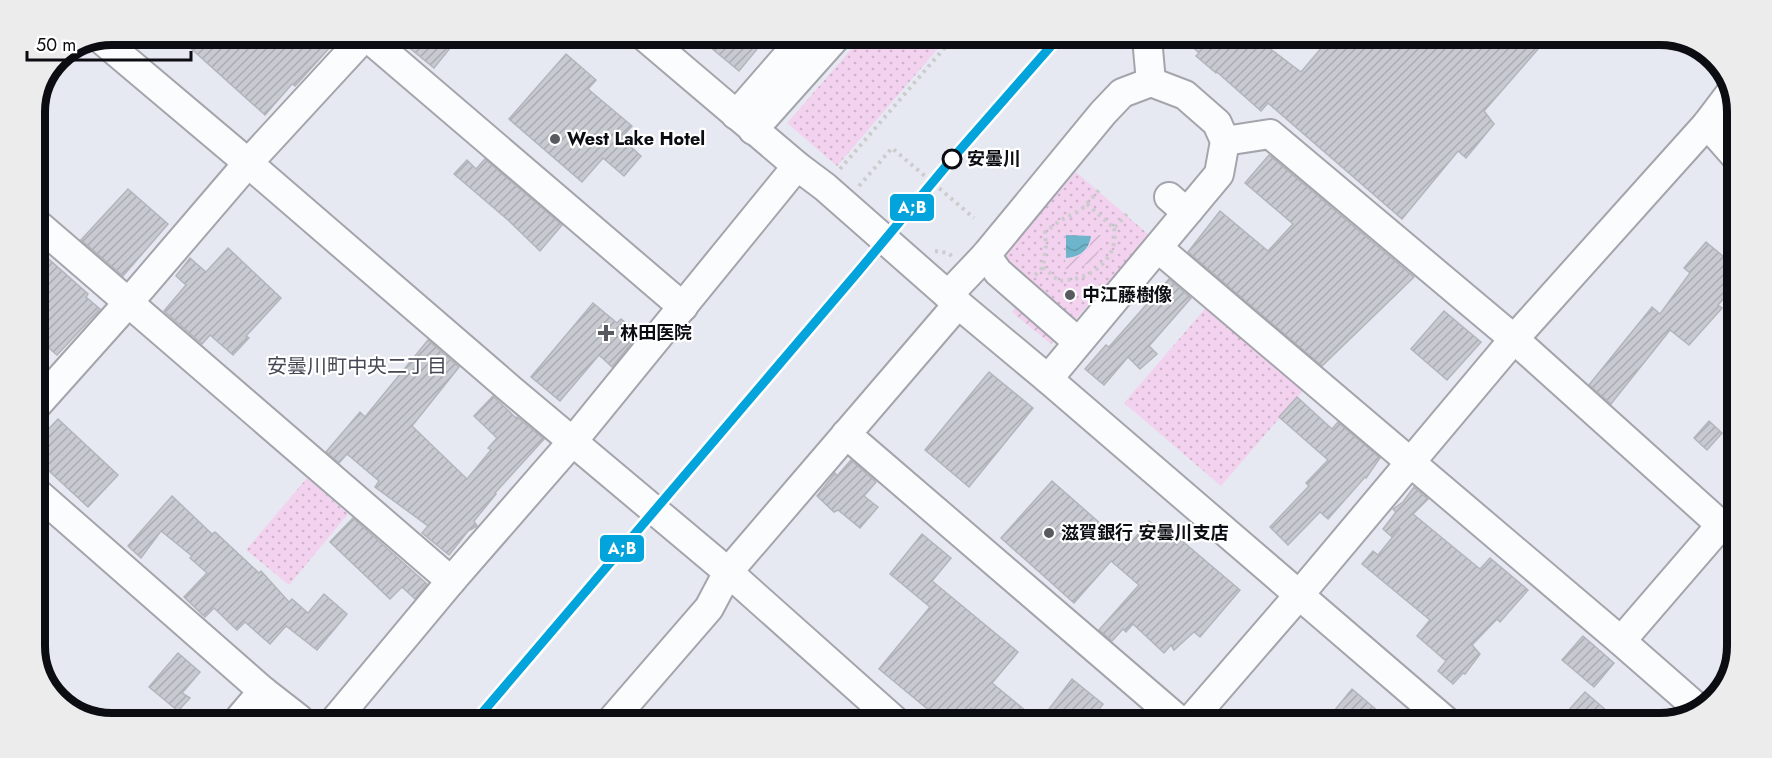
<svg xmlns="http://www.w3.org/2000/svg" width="1772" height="758" font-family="Jost,'Noto Sans JP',sans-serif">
  <defs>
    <pattern id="grass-dots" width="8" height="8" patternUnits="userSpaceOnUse" patternTransform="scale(1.5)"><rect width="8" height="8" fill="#f2d2ee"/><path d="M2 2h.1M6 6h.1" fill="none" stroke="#ceb3cb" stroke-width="1.8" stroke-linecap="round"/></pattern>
    <pattern id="garden-furrows" width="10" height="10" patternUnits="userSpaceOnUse" patternTransform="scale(1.5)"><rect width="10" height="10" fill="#f2d2ee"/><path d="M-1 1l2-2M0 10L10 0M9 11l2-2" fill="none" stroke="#ceb3cb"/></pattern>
    <pattern id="water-waves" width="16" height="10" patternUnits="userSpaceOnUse" patternTransform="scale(1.5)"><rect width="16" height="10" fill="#6eb4ca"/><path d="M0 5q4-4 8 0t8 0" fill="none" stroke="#5e9aac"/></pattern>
    <pattern id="building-hatch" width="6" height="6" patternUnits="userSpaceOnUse" patternTransform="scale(1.5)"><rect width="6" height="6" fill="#c7cad1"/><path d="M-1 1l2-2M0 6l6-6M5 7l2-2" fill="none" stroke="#aaacb2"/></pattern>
  </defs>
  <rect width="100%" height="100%" fill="#e7e9f2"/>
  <g fill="url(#grass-dots)">
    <path d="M862 37 947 38 837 166 787 123Z"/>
    <path d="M1076 172 1149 235 1075 320 1002 258Z"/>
    <path d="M1210 303 1307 386 1221 486 1124 403Z"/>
    <path d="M307 478 348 514 289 585 246 550Z"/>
  </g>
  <g fill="url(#garden-furrows)">
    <path d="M1093 235H1103C1102 257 1086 270 1065 269V259C1081 259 1090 251 1093 235Z"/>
    <path d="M1017 306 1055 339 1051 344 1012 312Z"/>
  </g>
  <path fill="url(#water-waves)" d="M1066 235 1091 236C1089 250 1080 257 1066 258Z"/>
  <g fill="url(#building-hatch)" stroke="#b2b5bb" stroke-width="1.5">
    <path d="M176 35H341L295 86 292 84 265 115Z"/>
    <path d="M395 36H451L445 43 451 47 434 68Z"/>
    <path d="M698 37H767L739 71Z"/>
    <path d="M1183 38 1257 39 1301 72 1329 39 1546 40 1484 111 1494 124 1466 158 1458 151 1402 219 1268 103 1261 111 1217 72 1216 73 1196 56 1199 53Z"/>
    <path d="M566 54 596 80 588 89 632 126 621 138 641 156 624 176 603 158 582 182 509 119Z"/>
    <path d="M1269 155 1414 277 1322 366 1188 252 1220 211 1268 251 1293 224 1245 183Z"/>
    <path d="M485 159 562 225 540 251 508 220 454 174 467 160 476 169Z"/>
    <path d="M128 189 168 224 123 276 81 240Z"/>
    <path d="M1706 242 1736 267V284L1718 305 1722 308 1689 345 1670 330 1611 404 1589 385 1652 307 1660 314 1690 273 1684 268Z"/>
    <path d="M35 247 88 294 86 297 100 309 57 355 35 336V319L43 309 35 301Z"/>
    <path d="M228 248 281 298 246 336 249 338 233 355 210 335 202 344 164 311 186 285 176 276 190 258 206 272Z"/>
    <path d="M1169 279 1191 298 1149 346 1157 354 1140 369 1128 357 1104 385 1085 369 1106 345 1109 347Z"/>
    <path d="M593 303 617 323 621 319 639 334 612 367 599 355 560 401 531 377Z"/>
    <path d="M1444 311 1481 342 1447 380 1411 349Z"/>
    <path d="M428 340 459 367 412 426 467 479 491 450 488 448 497 438 474 416 493 396 516 418 517 417 544 439 495 493 496 494 474 521 477 526 468 531 449 555 422 533 428 526 375 487 379 481 347 454 339 463 326 452 360 412 365 417Z"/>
    <path d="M989 372 1033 408 969 487 925 450Z"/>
    <path d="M1297 397 1332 429 1338 422 1380 458 1366 478 1365 477 1328 519 1320 512 1288 545 1270 527 1309 486 1306 483 1328 460 1279 417Z"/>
    <path d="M58 419 118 475 88 507 35 458V443Z"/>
    <path d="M1709 421 1722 433 1707 450 1694 438Z"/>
    <path d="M851 460 876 482 864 496 878 507 860 528 838 510 834 512 817 496 835 473 837 476Z"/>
    <path d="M1052 481 1127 547 1149 521 1177 545 1181 540 1240 590 1200 637 1194 632 1174 650 1171 645 1164 653 1133 624 1126 632 1123 629 1112 641 1099 630 1139 585 1111 561 1074 603 1001 538Z"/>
    <path d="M1414 487 1428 499 1413 514 1480 569 1490 558 1528 590 1500 622 1497 619 1472 645 1480 654 1465 674 1463 673 1453 684 1438 671 1446 661 1417 636 1430 620 1362 564 1373 551 1378 555 1400 528 1392 537 1383 529 1396 512 1393 509 1403 502Z"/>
    <path d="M172 496 212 534 215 532 259 573 261 571 289 602 292 599 308 613 324 594 347 614 317 650 286 626 270 644 245 622 237 630 214 608 205 617 184 597 207 573 190 558 192 556 161 531 141 558 128 546Z"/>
    <path d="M353 518 427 584 415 599 402 587 390 599 330 542Z"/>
    <path d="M922 534 951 558 932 581 1018 652 992 683 1038 721H984L971 708 961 721H942L879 669 930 607 890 574Z"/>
    <path d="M1583 636 1614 663 1594 687 1562 660Z"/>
    <path d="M178 653 200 672 182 693 190 698 178 711 149 687Z"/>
    <path d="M1072 679 1103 704 1090 721H1040Z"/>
    <path d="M1352 689 1392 723 1325 722Z"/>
    <path d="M1585 692 1607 711 1597 723H1557Z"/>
  </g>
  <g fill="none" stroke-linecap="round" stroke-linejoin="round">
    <g stroke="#a4a5ac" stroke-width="32">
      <g id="minor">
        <path d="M365 35 683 307"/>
        <path d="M644 36 797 166 825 187 958 304 1048 379 1448 723"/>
        <path d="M1147 38 1151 82"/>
        <path d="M101 39 248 163 510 389 728 572 895 721"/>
        <path d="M736 115 804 37"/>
        <path d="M1707 124 1737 158"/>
        <path d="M753 130 836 37"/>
        <path d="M1225 141 1270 134 1514 339 1721 525 1733 535"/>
        <path d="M1169 197 1177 204 1189 210"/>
        <path d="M35 222 451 581"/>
        <path d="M1158 248 1621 641 1701 711"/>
        <path d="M986 255 998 272 1078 342"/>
        <path d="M948 295 986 255 1103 113 1122 93 1151 82 1185 95 1217 123 1225 141 1219 174 1048 379"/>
        <path d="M35 407 128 303 248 163 366 35"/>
        <path d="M846 434 1181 722"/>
        <path d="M35 491 263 691 299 719"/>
        <path d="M1621 641 1721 525"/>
        <path d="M240 718 263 691"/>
        <path d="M336 719 451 581 573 441 797 166"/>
        <path d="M612 720 709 608 728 572 958 304"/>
        <path d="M1189 722 1299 595 1514 339 1707 124 1732 91"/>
      </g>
    </g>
    <g stroke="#ccccce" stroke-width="4" stroke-dasharray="3 4.5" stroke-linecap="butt">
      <path d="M840 169 953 38"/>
      <path d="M859 186 892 148 974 218"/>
      <path d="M1087 204 1114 228 1127 214"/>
      <path d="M935 251 948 253 953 257"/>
      <path d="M1043 267 1059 281C1065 280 1072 280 1078 278 1100 272 1119 252 1114 228"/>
      <path d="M1035 275 1043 267 1046 246 1045 232 1061 220 1081 210 1099 190"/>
    </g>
    <use href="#minor" stroke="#fbfcfd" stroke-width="28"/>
    <g stroke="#fff" stroke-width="14">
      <path id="rail-1" d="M477 719 857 273 952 159 1058 38"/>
    </g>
    <use href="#rail-1" stroke="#02a4db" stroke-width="9"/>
  </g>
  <g fill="#595a60" stroke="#fff" stroke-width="2">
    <circle cx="555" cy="139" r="6"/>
    <circle cx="1070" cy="295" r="6"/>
    <path d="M603 324h6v6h6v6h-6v6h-6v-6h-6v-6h6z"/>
    <circle cx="1049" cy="533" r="6"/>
  </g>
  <circle fill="#fff" stroke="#0c0d12" stroke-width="3" cx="952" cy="159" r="9"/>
  <g text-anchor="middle" stroke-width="4.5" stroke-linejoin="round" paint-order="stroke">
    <g font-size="18" font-weight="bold" fill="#0c0d12" stroke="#fff" text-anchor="start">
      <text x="567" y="145">West Lake Hotel</text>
      <text x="1082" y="301">中江藤樹像</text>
      <text x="620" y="339">林田医院</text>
      <text x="1061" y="539">滋賀銀行 安曇川支店</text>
    </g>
    <g font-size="18" font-weight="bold" fill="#0c0d12" stroke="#fff" text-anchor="start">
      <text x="967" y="165">安曇川</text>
    </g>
    <g font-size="20" fill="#454854" stroke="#fff">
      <text x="357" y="373">安曇川町中央二丁目</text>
    </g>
  </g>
  <path d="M0 0H1772V758H0ZM112 45H1660A67 67 0 0 1 1727 112V646A67 67 0 0 1 1660 713H112A67 67 0 0 1 45 646V112A67 67 0 0 1 112 45Z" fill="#ececec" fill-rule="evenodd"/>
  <path fill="none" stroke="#0c0d12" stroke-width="8" d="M112 45H1660A67 67 0 0 1 1727 112V646A67 67 0 0 1 1660 713H112A67 67 0 0 1 45 646V112A67 67 0 0 1 112 45Z"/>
  <g stroke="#fff" stroke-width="2">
    <rect x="889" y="193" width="46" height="29" rx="6" fill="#02a4db"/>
    <rect x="599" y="534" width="46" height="29" rx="6" fill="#02a4db"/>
  </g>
  <g font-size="16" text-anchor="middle" font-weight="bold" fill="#fff">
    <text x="912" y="213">A;B</text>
    <text x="622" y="554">A;B</text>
  </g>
  <path d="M27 51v9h164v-9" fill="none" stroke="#0c0d12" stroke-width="3"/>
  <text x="36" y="51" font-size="18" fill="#0c0d12" stroke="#ffffff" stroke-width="4.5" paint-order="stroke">50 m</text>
</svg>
